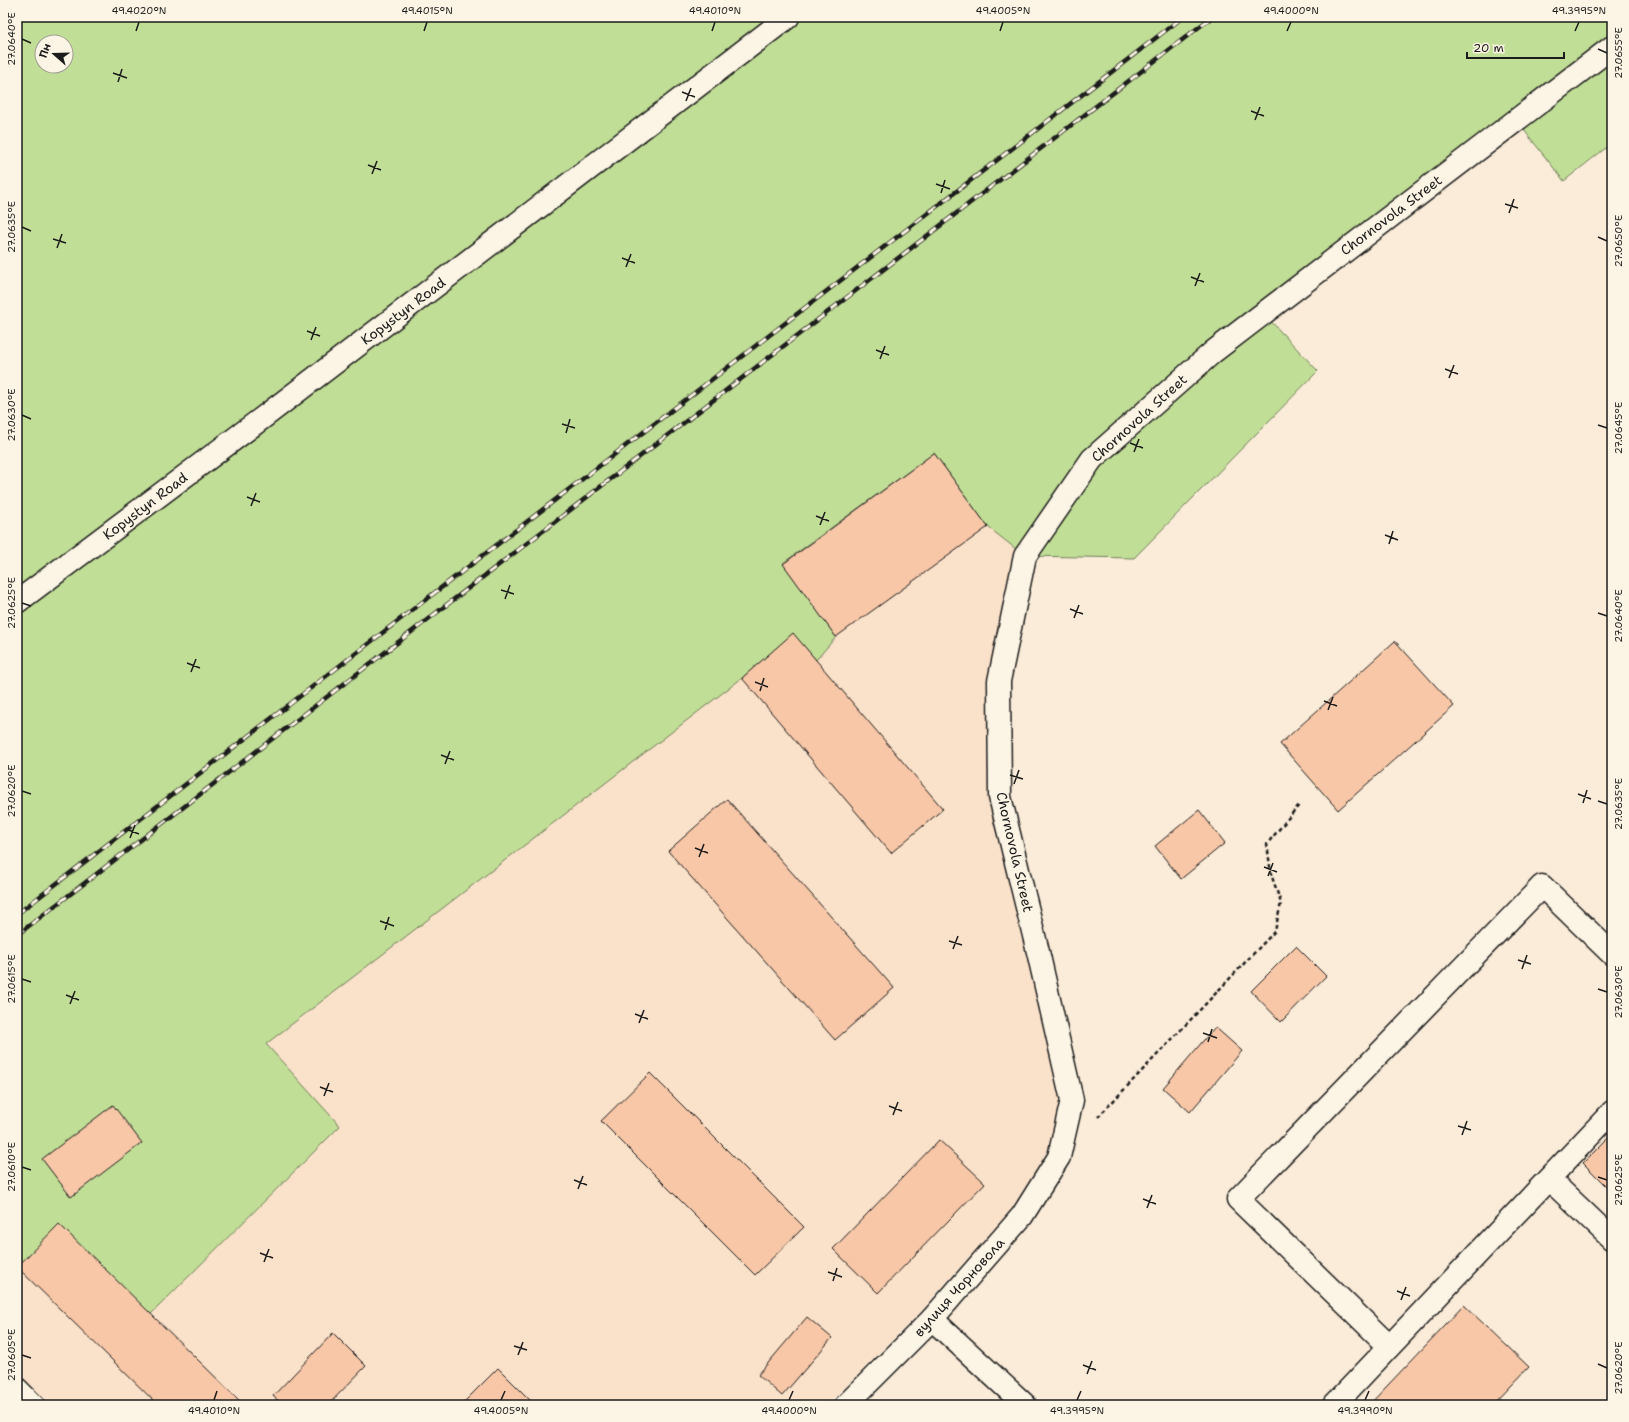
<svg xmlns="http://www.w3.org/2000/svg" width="1629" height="1422" font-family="'Shantell Sans',sans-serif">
  <rect width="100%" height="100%" fill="#fbecd9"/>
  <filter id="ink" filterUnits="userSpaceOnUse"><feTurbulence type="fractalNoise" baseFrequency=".025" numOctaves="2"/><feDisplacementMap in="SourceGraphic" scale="8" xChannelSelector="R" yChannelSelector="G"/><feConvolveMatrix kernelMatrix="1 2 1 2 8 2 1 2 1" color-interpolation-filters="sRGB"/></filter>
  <g filter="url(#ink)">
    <path fill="#fae1ca" d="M950 298 1025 556 999 681 1000 797 1072 1100 1046 1153 1012 1208 922 1310 827 1405H17V994Z"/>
    <path fill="#c1de96" stroke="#6e7d59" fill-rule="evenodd" d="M17 17H1612V143L1564 181 1516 120 1263 313 1318 371 1134 558 1025 556 988 527 934 453 783 563 836 637 816 660 793 634 742 678 266 1044 340 1126 151 1314 17 1267ZM42 42H66V66H42Z"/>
    <g fill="#f8c7a7" stroke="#1c1c1c">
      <path d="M934 453 988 527 836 637 783 564Z"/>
      <path d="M793 633 943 809 891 853 742 678Z"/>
      <path d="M1395 641 1454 706 1338 810 1280 744Z"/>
      <path d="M727 799 894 988 835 1040 668 851Z"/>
      <path d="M1199 810 1225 843 1181 879 1155 846Z"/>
      <path d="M1296 946 1326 976 1281 1022 1251 991Z"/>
      <path d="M1215 1027 1242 1051 1190 1112 1163 1088Z"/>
      <path d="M650 1073 804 1227 755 1275 601 1121Z"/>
      <path d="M113 1105 142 1143 71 1197 42 1159Z"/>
      <path d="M1612 1134V1192L1583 1163Z"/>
      <path d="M939 1140 985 1183 878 1293 833 1249Z"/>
      <path d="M59 1224 151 1314 244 1405H158L17 1267Z"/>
      <path d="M1464 1305 1529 1367 1493 1405H1369Z"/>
      <path d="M807 1317 832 1338 782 1396 758 1375Z"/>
      <path d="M333 1333 366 1366 328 1405H283L273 1396Z"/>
      <path d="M498 1368 535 1405H461Z"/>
      <path d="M278 1400 283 1405H273Z"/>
    </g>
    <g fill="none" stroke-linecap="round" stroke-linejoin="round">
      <g stroke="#1c1c1c" stroke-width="25">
        <g id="minor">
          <path d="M17 602 269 413 788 17"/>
          <path d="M1549 1179 1612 1239"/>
          <path d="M932 1319 1025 1405"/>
          <path d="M1389 1346 1238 1199 1542 886 1612 954"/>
          <path d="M17 1389 33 1405"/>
          <path d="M846 1405 932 1319 1022 1216 1059 1157 1072 1100 1039 956 1000 797 999 681 1025 556 1092 459 1213 352 1612 47"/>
          <path d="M1334 1405 1612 1112"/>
        </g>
      </g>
      <path stroke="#1c1c1c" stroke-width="2.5" stroke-dasharray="4 3" stroke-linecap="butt" d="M1098 1117 1275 931 1281 903 1271 874 1267 844 1299 805"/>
      <use href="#minor" stroke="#fcf5e5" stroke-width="22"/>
      <g stroke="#1c1c1c" stroke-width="4.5">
        <g id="rail">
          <path d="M17 914 1183 17"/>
          <path d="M17 935 1212 17"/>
        </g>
      </g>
      <use href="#rail" stroke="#fcf5e5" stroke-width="3" stroke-dasharray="9" stroke-linecap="butt"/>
    </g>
  </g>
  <path fill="none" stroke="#1c1c1c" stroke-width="1.5" d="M136 31 139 22M424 31 427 22M712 31 715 22M1000 31 1003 22M1287 31 1291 22M1575 31 1579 22M22 39 31 43M1598 49 1607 53M113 73 127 78M118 82 122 69M682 92 695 97M686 101 691 88M1251 111 1264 116M1255 120 1260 107M368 165 381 170M372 174 377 161M936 184 950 189M941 193 945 180M1505 204 1518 208M1509 213 1514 199M22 227 31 231M1598 237 1607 241M53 239 66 243M57 248 62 234M622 258 635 263M626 267 631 254M1191 277 1204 282M1195 286 1200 273M307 331 320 336M311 340 316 327M876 350 889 355M880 359 885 346M1445 369 1458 374M1449 378 1454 365M22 415 31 419M562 424 575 428M1598 425 1607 428M566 433 570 419M1130 443 1143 448M1134 452 1139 439M247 497 260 502M251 506 256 493M816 516 829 521M820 525 825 512M1385 535 1398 540M1389 544 1393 531M501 590 514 594M505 599 510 585M22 603 31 606M1070 609 1083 614M1598 613 1607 616M1074 618 1079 605M187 663 200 668M191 672 196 659M755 682 768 687M760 691 764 678M1324 701 1337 706M1328 710 1333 697M441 755 454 760M445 764 450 751M1010 775 1023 779M1014 784 1019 770M22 791 31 794M1578 794 1591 799M1598 801 1607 804M1583 803 1587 790M126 829 139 834M130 838 135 825M695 848 708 853M699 857 704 844M1264 867 1277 872M1268 876 1273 863M380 921 394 926M385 930 389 917M949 941 962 945M953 949 958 936M1518 960 1531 964M1522 969 1527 955M22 979 31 982M1598 989 1607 992M66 995 79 1000M70 1004 75 991M635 1014 648 1019M639 1023 644 1010M1203 1033 1217 1038M1208 1042 1212 1029M320 1087 333 1092M324 1096 329 1083M889 1106 902 1111M893 1115 898 1102M1458 1126 1471 1130M1462 1135 1467 1121M22 1167 31 1170M1598 1177 1607 1180M574 1180 587 1185M578 1189 583 1176M1143 1199 1156 1204M1147 1208 1152 1195M260 1253 273 1258M264 1262 269 1249M828 1272 842 1277M833 1281 837 1268M1397 1291 1410 1296M1401 1300 1406 1287M514 1346 527 1350M22 1355 31 1358M518 1355 523 1342M1598 1364 1607 1368M1083 1365 1096 1370M1087 1374 1092 1361M214 1400 217 1391M501 1400 505 1391M789 1400 793 1391M1077 1400 1081 1391M1365 1400 1369 1391"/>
  <g text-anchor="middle" stroke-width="3.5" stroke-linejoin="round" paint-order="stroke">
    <g font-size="14" fill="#1c1c1c" stroke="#fcf5e5">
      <text transform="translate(1391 215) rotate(-37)" y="5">Chornovola Street</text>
      <text transform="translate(403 311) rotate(-37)" y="5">Kopystyn Road</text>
      <text transform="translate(1139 418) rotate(-42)" y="5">Chornovola Street</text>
      <text transform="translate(145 506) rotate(-37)" y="5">Kopystyn Road</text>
      <text transform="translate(1015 852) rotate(77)" y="5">Chornovola Street</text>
      <text transform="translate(959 1287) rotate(-48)" y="5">вулиця Чорновола</text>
    </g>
  </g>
  <rect width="1629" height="1422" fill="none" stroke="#fcf5e5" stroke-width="44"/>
  <g transform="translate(54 54) rotate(290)"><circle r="19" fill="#fcf5e5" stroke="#a29e95"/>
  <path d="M0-3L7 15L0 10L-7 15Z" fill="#1c1c1c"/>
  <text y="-6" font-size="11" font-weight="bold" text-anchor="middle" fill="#1c1c1c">Пн</text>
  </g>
  <path d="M1467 52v6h97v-6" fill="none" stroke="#1c1c1c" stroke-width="2"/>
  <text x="1473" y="52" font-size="12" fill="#1c1c1c" stroke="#fcf5e5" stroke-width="3" paint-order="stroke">20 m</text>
  <rect x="22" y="22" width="1585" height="1378" fill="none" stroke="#1c1c1c" stroke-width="1.5"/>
  <g font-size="10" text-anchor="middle" fill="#1c1c1c">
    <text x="139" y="14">49.4020°N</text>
    <text x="427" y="14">49.4015°N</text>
    <text x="715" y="14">49.4010°N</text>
    <text x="1003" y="14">49.4005°N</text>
    <text x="1291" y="14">49.4000°N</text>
    <text x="1579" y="14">49.3995°N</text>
    <text transform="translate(11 39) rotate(-90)" y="4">27.0640°E</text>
    <text transform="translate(1618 53) rotate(-90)" y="4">27.0655°E</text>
    <text transform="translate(11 227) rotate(-90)" y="4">27.0635°E</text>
    <text transform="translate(1618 241) rotate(-90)" y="4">27.0650°E</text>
    <text transform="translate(11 415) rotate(-90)" y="4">27.0630°E</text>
    <text transform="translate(1618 428) rotate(-90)" y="4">27.0645°E</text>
    <text transform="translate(11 603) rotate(-90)" y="4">27.0625°E</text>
    <text transform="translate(1618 616) rotate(-90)" y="4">27.0640°E</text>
    <text transform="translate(11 791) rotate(-90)" y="4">27.0620°E</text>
    <text transform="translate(1618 804) rotate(-90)" y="4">27.0635°E</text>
    <text transform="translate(11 979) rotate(-90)" y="4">27.0615°E</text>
    <text transform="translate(1618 992) rotate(-90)" y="4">27.0630°E</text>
    <text transform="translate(11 1167) rotate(-90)" y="4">27.0610°E</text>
    <text transform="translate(1618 1180) rotate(-90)" y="4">27.0625°E</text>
    <text transform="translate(11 1355) rotate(-90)" y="4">27.0605°E</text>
    <text transform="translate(1618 1368) rotate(-90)" y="4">27.0620°E</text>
    <text x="214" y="1414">49.4010°N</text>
    <text x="501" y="1414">49.4005°N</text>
    <text x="789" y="1414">49.4000°N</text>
    <text x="1077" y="1414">49.3995°N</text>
    <text x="1365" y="1414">49.3990°N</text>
  </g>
</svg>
